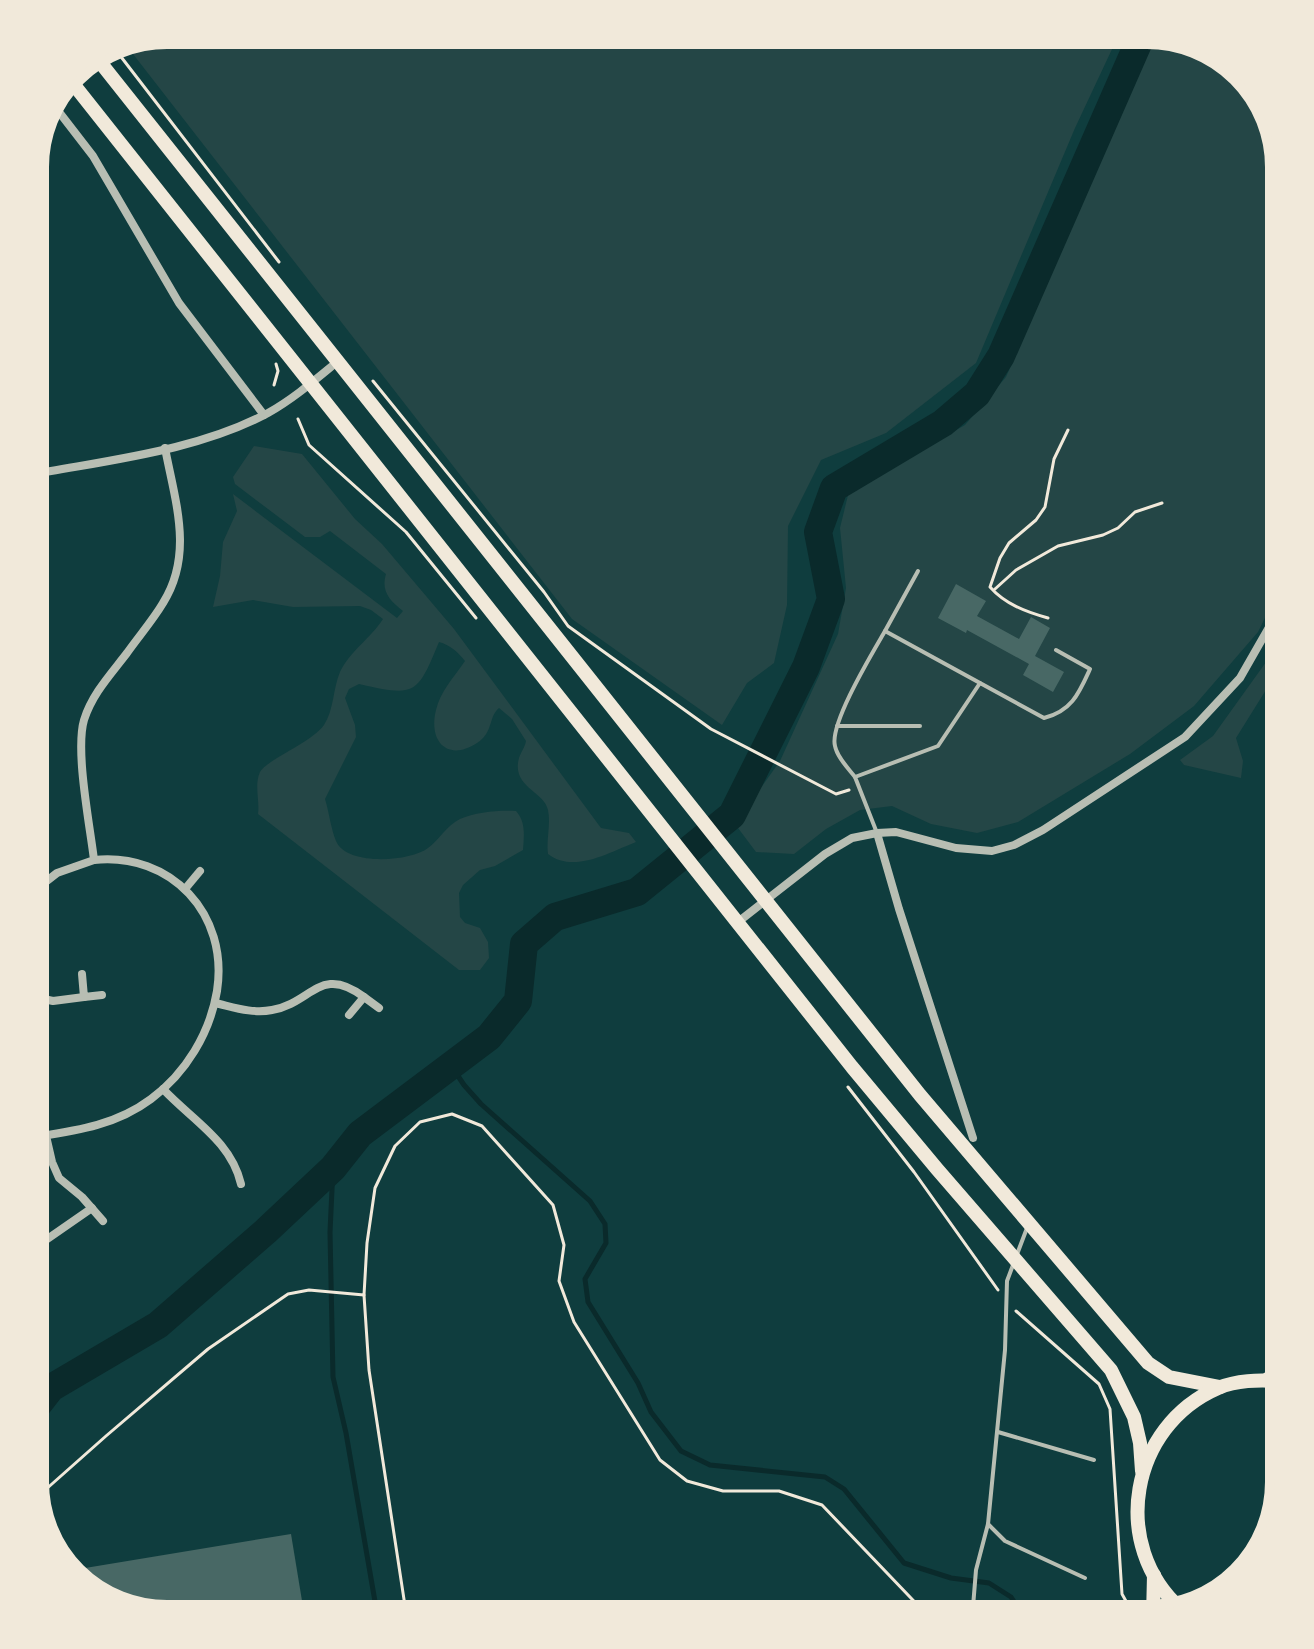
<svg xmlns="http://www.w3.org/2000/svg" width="1314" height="1649" font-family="Montserrat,sans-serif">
  <rect width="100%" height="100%" fill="#0f3d3e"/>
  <g fill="#244646">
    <path d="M167 30H1121L1075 128 976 363 886 433 821 460 788 526 787 605 774 663 747 683 722 725 572 619 126 45Z"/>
    <path d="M1158 31 1215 48 1261 90 1284 166V579L1258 632 1194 706 1130 754 1018 822 977 833 931 824 892 806 860 810 826 829 794 854 756 852 735 824 780 761 838 634 846 588 840 528 849 491 965 425 1006 377Z"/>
    <path d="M254 446 302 454 355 519 382 544 454 629 601 828 629 833 636 842C610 852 574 874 548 854 546 840 551 824 548 810 544 791 511 787 519 758 521 752 525 747 526 741L512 719 499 708C488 717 494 732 477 743 448 762 428 742 436 710 440 692 454 677 465 661 458 652 450 645 439 642 417 695 416 697 359 684L349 689 345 698 355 725 356 737 325 799C329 812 331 829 336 841 346 866 410 862 428 848 439 840 447 825 460 819 476 812 499 810 516 811 526 822 524 836 523 850L495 866 480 870 463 885 459 893 460 917 465 923 480 928 488 942 489 958 480 970H459L258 814C260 801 254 785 260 772 266 760 311 743 324 725 334 710 333 688 340 672 350 651 371 638 383 619L371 610 360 606 293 607 253 600 213 607 220 576 223 542 237 511 233 494 397 618 403 611C389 600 381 591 386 574L330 531 320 537H305L235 484 233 477Z"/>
    <path d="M1284 637V661L1236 738 1243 761 1241 778 1184 765 1180 760 1213 736Z"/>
  </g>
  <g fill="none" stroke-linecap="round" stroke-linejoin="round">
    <g stroke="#0a2a2b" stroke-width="5">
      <path d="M452 1067 464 1085 481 1104 590 1201 605 1224 606 1243 585 1279 588 1302 638 1383 651 1412 681 1451 710 1465 825 1477 844 1489 904 1563 951 1578 989 1583 1011 1597 1025 1619"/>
      <path d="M333 1168 330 1232 333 1377 346 1433 378 1619"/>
    </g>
    <path stroke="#0a2a2b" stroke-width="28" d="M30 1415 51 1388 158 1325 266 1231 333 1168 360 1134 489 1037 518 1001 524 944 555 917 637 892 732 815 806 667 831 599 818 532 834 488 943 423 977 394 1001 356 1144 30"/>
  </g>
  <g fill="#486865">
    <path d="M956 584 986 601 977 616 1019 639 1031 617 1050 628 1035 656 1064 672 1053 692 1023 675 1029 664 967 630 966 633 938 618Z"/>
    <path d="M291 1534 305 1619H166L106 1605 67 1571Z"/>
  </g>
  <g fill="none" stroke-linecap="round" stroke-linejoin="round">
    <g stroke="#f1e9da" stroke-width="3">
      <path d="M115 49 279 262"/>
      <path d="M373 381 544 592 568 626 711 729 836 794 849 790"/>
      <path d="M274 385 278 371 276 364"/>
      <path d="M298 419 309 445 406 532 476 618"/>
      <path d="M995 589 1016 570 1058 546 1103 535 1118 528 1135 512 1162 503"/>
      <path d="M1048 618C1026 612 1005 604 990 587L1000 558 1009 543 1036 520 1045 507 1054 459 1068 430"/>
      <path d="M848 1087 914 1172 998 1290"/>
      <path d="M364 1295 369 1370 407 1619"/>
      <path d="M1016 1311 1099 1384 1110 1409 1122 1594 1136 1619"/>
      <path d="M35 1499 106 1436 208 1349 288 1294 309 1290 364 1295 367 1243 375 1188 395 1146 420 1122 452 1114 482 1126 553 1205 564 1245 559 1281 574 1322 660 1460 687 1481 723 1491H779L822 1505 931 1619"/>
    </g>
    <g stroke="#b8beb3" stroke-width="4">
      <path d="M918 571 885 631 980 683"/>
      <path d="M837 726H920"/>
      <path d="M855 777C848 768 837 757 835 746 829 724 873 652 885 631"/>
      <path d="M877 833 855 777 938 746 980 683 1044 718C1072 711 1079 693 1090 669L1056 650"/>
      <path d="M1016 1257 1027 1228"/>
      <path d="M998 1432 1094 1460"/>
      <path d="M988 1524 1005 1541 1085 1578"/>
      <path d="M972 1619 976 1570 988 1524 1005 1350 1007 1281 1013 1265"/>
    </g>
    <g stroke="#b8beb3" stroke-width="8">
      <path d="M49 99 93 156 179 303 264 415"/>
      <path d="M30 475C108 460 197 451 268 413 293 399 315 380 337 362"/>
      <path d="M877 833 899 909 973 1138"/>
      <path d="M185 889 200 871"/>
      <path d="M30 894 57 873 94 860C90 826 75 751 84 720 92 694 111 674 127 653 139 636 153 620 163 603 194 554 175 501 165 448"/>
      <path d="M738 922 825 854 852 838 877 833 896 832 956 848 992 851 1014 845 1043 830 1185 737 1240 678 1284 601"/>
      <path d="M82 974 84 997 102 995"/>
      <path d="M30 996 53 1001 84 997"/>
      <path d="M215 1003C233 1007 252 1014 272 1010 312 1003 320 964 364 997"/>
      <path d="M349 1015 364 997 379 1008"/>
      <path d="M163 1089C192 1120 231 1141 241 1184"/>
      <path d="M46 1136 52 1162 59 1178 82 1197 103 1221"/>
      <path d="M30 1138C74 1131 115 1126 151 1099 186 1073 210 1033 217 991 229 914 171 852 94 860"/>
      <path d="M30 1251 92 1208"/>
    </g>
    <g stroke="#f1e9da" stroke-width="14">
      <path d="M96 57 920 1095 1148 1363 1169 1377 1220 1387"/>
      <path d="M67 76 852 1067 937 1169 1111 1370 1134 1417 1140 1443 1142 1471"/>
      <path d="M1181 1609C1109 1545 1130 1426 1218 1388 1237 1380 1258 1380 1278 1381"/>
      <path d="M1153 1617 1154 1575"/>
    </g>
    <path stroke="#f1e9da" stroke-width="16" d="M1268 1380 1284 1372"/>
  </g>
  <path d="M0 0H1314V1649H0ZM167 44H1147A123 123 0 0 1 1270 167V1482A123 123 0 0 1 1147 1605H167A123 123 0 0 1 44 1482V167A123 123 0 0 1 167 44Z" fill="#f1e9da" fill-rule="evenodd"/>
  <path fill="none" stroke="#f1e9da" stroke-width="10" d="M167 44H1147A123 123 0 0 1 1270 167V1482A123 123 0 0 1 1147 1605H167A123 123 0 0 1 44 1482V167A123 123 0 0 1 167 44Z"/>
</svg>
